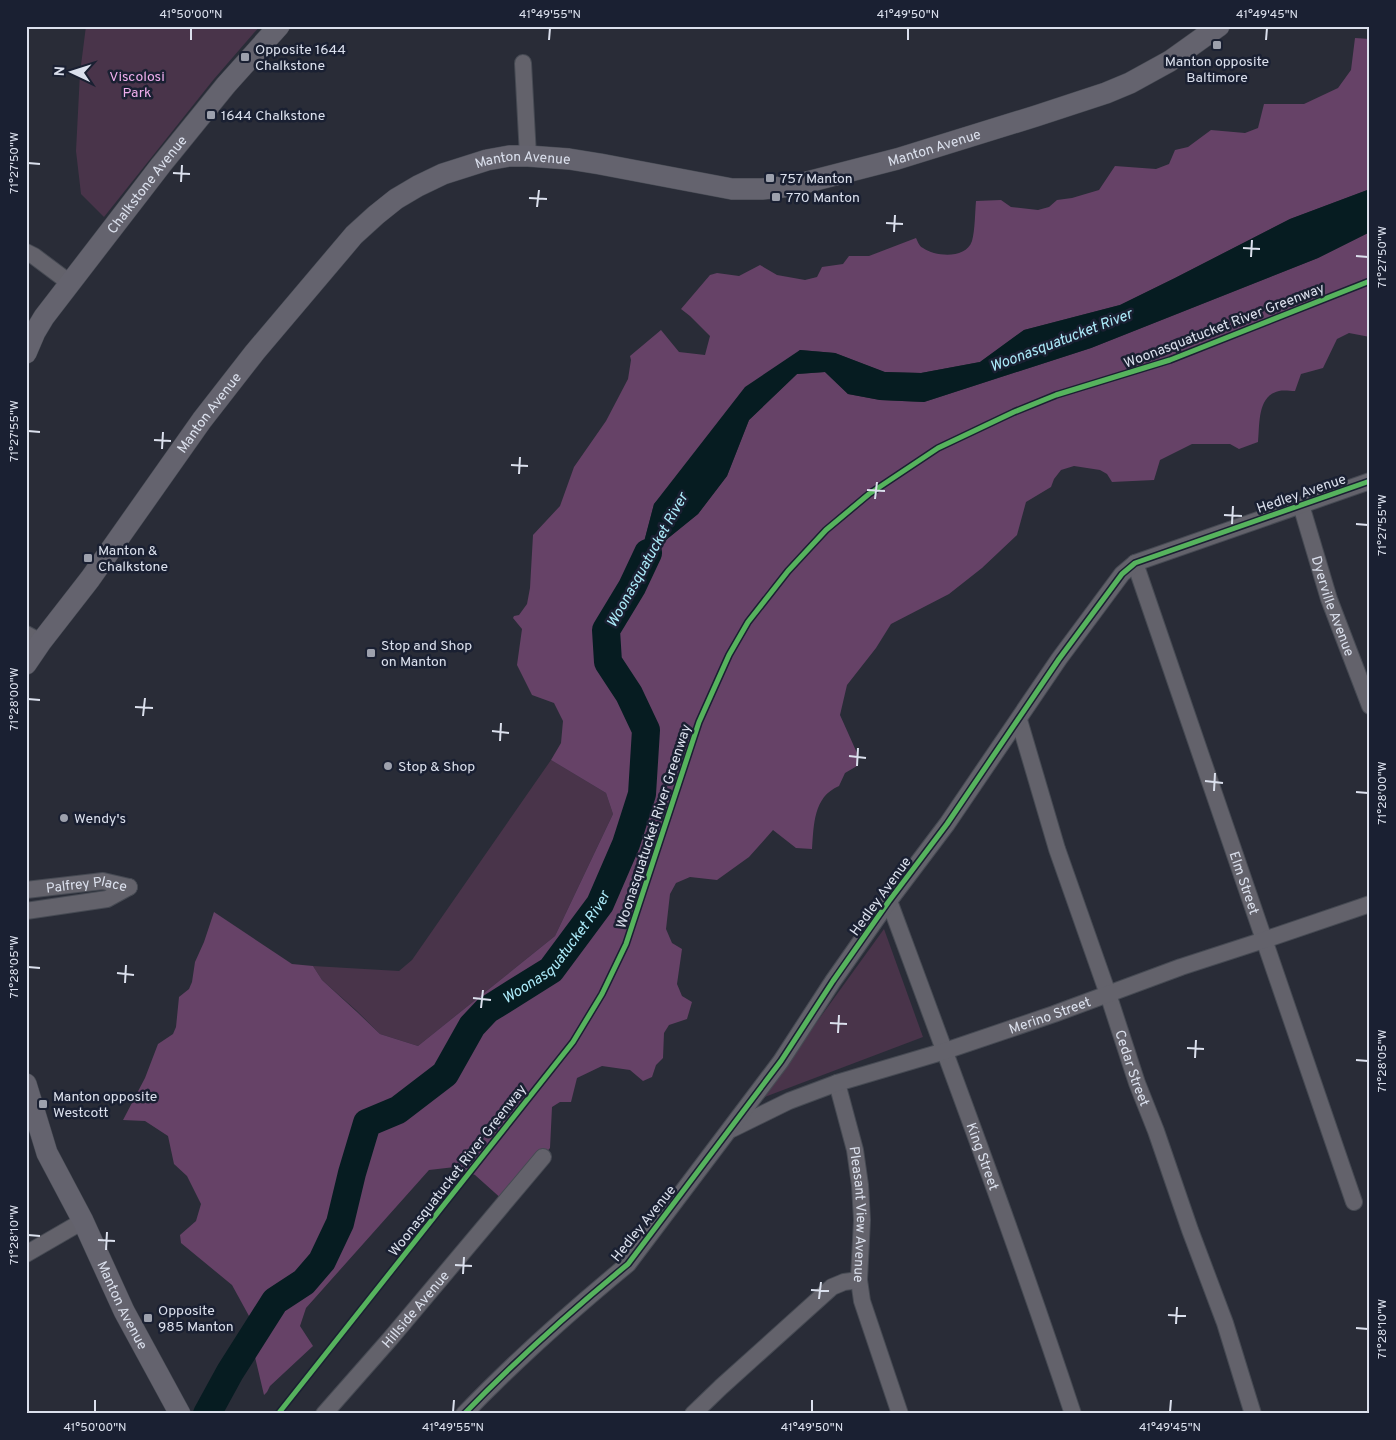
<svg xmlns="http://www.w3.org/2000/svg" width="1396" height="1440" font-family="Overpass,sans-serif">
  <rect width="100%" height="100%" fill="#292c37"/>
  <g fill="#49344a">
    <path d="M86 26H260L214 79 104 217 81 194 76 151 80 73Z"/>
    <path d="M551 760 606 793 613 814 555 936 418 1046 380 1034 357 1011 322 980 313 966 399 971 412 960Z"/>
    <path d="M884 929 923 1037 762 1098Z"/>
  </g>
  <path fill="#664267" d="M1355 38 1370 39V189L1290 219 1175 278 1120 305 1024 330 980 362 921 373 884 372 835 353 800 350 654 504 633 585 656 548 698 514 727 476 749 420 797 374 825 372 848 394 880 400 924 402 1091 348 1318 258 1370 232V337L1349 333 1337 339 1323 368 1301 374 1295 391C1290 391 1284 390 1279 391 1257 396 1260 424 1258 442L1239 449 1230 444H1192L1160 460 1154 480 1112 482 1107 474 1100 470 1074 466 1061 470 1054 479 1051 487 1026 502 1017 535 982 568 949 594 891 624 876 648 847 685 840 715 857 753V766L845 773 839 786C813 797 814 825 812 849L796 848 773 830 749 857 717 880 690 877 676 883 670 894 666 929 672 943 682 949 677 984 682 996 692 1002 687 1019 669 1025 664 1033 663 1058 656 1065 652 1077 643 1081 630 1070 602 1066 577 1078 571 1102H560L552 1107 550 1148 510 1196 504 1201 475 1175 455 1167 429 1170 306 1308 300 1326 313 1346 270 1386 267 1392 264 1395 255 1357 249 1316 232 1285 181 1243 180 1235 196 1221 201 1204 187 1176 174 1164 168 1136 145 1121 123 1120 145 1078 158 1044 173 1034 176 1027 179 997 189 989 192 982 195 962 204 942 214 912 292 964 313 966 322 980 357 1012 380 1034 418 1046 555 936 613 814 606 793 551 760 561 743 563 721 554 703 532 695 517 665 522 629 513 618 514 616 519 615 527 604 530 588 533 535 560 506 574 467 606 421 628 379 631 360 630 356 661 330 679 352 705 355 710 336 690 316 681 309 710 275 717 273 739 276 760 265 777 275 805 280 817 277 822 267 843 264 849 256H869L916 238C918 242 919 246 923 248 936 257 966 259 972 241 975 231 975 212 976 201L1001 200 1011 207 1038 210 1049 207 1057 200 1072 198 1099 190 1115 166 1156 169 1169 164 1175 150 1188 147 1211 130 1245 133 1258 128 1264 104H1304L1338 88 1351 70Z"/>
  <path fill="#061c21" d="M1370 189V232L1318 258 1091 348 924 402 880 400 848 394 825 372 797 374 749 420 727 476 698 514 656 548 632 587 654 504 745 387 800 350 835 353 885 372 921 373 980 362 1024 330 1120 305 1175 278 1290 219Z"/>
  <g fill="none" stroke-linecap="round" stroke-linejoin="round">
    <path stroke="#061c21" stroke-width="28" id="s1" d="M207 1414 230 1372 275 1301 304 1282 322 1261 340 1223 352 1173 367 1123 398 1110 445 1074 472 1026 487 1010 551 970 600 904 626 844 642 794 646 730 629 694 608 662 606 630 632 587 648 553"/>
    <g stroke="#464a53" stroke-width="18">
      <g id="minor">
        <path d="M523 63 528 156"/>
        <path d="M26 252 34 256 70 283"/>
        <path id="s2" d="M1301 505 1329 599 1370 706"/>
        <path id="s3" d="M1135 563 1354 1202"/>
        <path d="M26 634 41 642"/>
        <path id="s4" d="M1019 720 1057 849 1108 994 1137 1083 1156 1131 1190 1230 1225 1323 1253 1414"/>
        <path id="s5" d="M26 890 103 881 129 887"/>
        <path id="s6" d="M889 901C952 1071 1016 1242 1073 1414"/>
        <path d="M26 911 107 899 129 887"/>
        <path id="s7" d="M837 1083 855 1150 860 1185 862 1220 859 1280 862 1301 900 1414"/>
        <path id="s8" d="M732 1129 789 1101 837 1083 945 1051 1054 1014 1181 967 1264 940 1370 904"/>
        <path d="M26 1254 83 1221"/>
        <path id="s9" d="M324 1414 390 1339 543 1157"/>
        <path d="M464 1414C515 1361 571 1311 628 1264L781 1061 833 981 889 901 947 824 1059 659 1122 574 1135 563 1370 481"/>
        <path d="M693 1414 721 1387 832 1287 844 1282 859 1280"/>
      </g>
    </g>
    <g stroke="#464a53" stroke-width="22">
      <g id="major">
        <path id="s10" d="M26 353 35 332 44 317 161 165 226 85 279 26"/>
        <path id="s11" d="M26 664 41 642 90 579 202 420 255 352 354 235 376 215 396 199 418 186 443 174 487 160 509 156H528L569 159 600 164 732 189H762L792 186 897 159 1036 116 1106 93 1130 83 1170 61 1219 26"/>
        <path id="s12" d="M26 1084 47 1153 83 1221 124 1311 180 1414"/>
      </g>
    </g>
    <use href="#minor" stroke="#63626b" stroke-width="16"/>
    <use href="#major" stroke="#64636e" stroke-width="21"/>
    <g stroke="#1a2032" stroke-width="8">
      <g id="cycleway">
        <path d="M278 1414 573 1042 602 994 626 944 699 722 729 655 748 622 788 571 826 530 869 494 938 448 1014 412 1056 395 1170 360 1370 281"/>
        <path d="M464 1414C515 1361 571 1311 628 1264L781 1061 833 981 889 901 947 824 1059 659 1122 574 1135 563 1370 481"/>
      </g>
    </g>
    <use href="#cycleway" stroke="#56b35d" stroke-width="5"/>
  </g>
  <path fill="none" stroke="#dbe0ed" stroke-width="2" d="M191 40V28M549 40 550 28M908 40V28M1266 40 1267 28M28 163 40 164M173 173 190 174M181 182 182 165M529 198 547 199M537 207 539 190M886 223 903 224M894 232 895 215M1243 248 1260 249M1356 256 1368 257M1251 257 1252 240M28 431 40 432M154 440 171 441M162 449 163 432M511 465 528 466M519 474 520 457M867 490 885 491M875 499 877 482M1224 515 1242 516M1232 524 1233 506M1356 524 1368 525M28 699 40 700M135 707 153 708M143 716 145 698M492 731 509 733M500 741 501 723M849 756 866 758M857 766 858 748M1205 781 1223 783M1214 791 1215 773M1356 792 1368 793M28 967 40 968M117 973 134 975M125 983 126 965M473 998 491 1000M481 1008 483 990M830 1023 847 1024M838 1033 839 1015M1187 1048 1204 1049M1195 1058 1196 1040M1356 1060 1368 1061M28 1235 40 1236M98 1240 115 1241M106 1250 107 1232M455 1265 472 1266M463 1274 464 1257M811 1290 829 1291M819 1299 821 1282M1168 1315 1186 1316M1176 1324 1177 1307M1356 1328 1368 1329M95 1412V1400M453 1412 454 1400M812 1412V1400M1170 1412 1171 1400"/>
  <g fill="#9da1ad" stroke="#1a2032" stroke-width="2">
    <rect x="1212" y="40" width="10" height="10" rx="2.5"/>
    <rect x="240" y="52" width="10" height="10" rx="2.5"/>
    <rect x="206" y="110" width="10" height="10" rx="2.5"/>
    <rect x="765" y="173" width="10" height="10" rx="2.5"/>
    <rect x="771" y="192" width="10" height="10" rx="2.5"/>
    <rect x="83" y="553" width="10" height="10" rx="2.5"/>
    <rect x="366" y="648" width="10" height="10" rx="2.5"/>
    <circle cx="388" cy="766" r="5"/>
    <circle cx="64" cy="818" r="5"/>
    <rect x="38" y="1099" width="10" height="10" rx="2.5"/>
    <rect x="143" y="1313" width="10" height="10" rx="2.5"/>
  </g>
  <g text-anchor="middle" stroke-width="5" stroke-linejoin="round" paint-order="stroke">
    <g font-size="14" fill="#dbe0ed" stroke="#1a2032" text-anchor="start">
      <text x="255" y="54">Opposite 1644<tspan x="255" dy="16">Chalkstone</tspan></text>
      <text x="1217" y="66" text-anchor="middle">Manton opposite<tspan x="1217" dy="16">Baltimore</tspan></text>
      <text x="221" y="120">1644 Chalkstone</text>
      <text x="780" y="183">757 Manton</text>
      <text x="786" y="202">770 Manton</text>
      <text x="98" y="555">Manton &amp;<tspan x="98" dy="16">Chalkstone</tspan></text>
      <text x="381" y="650">Stop and Shop<tspan x="381" dy="16">on Manton</tspan></text>
      <text x="398" y="771">Stop &amp; Shop</text>
      <text x="74" y="823">Wendy's</text>
      <text x="53" y="1101">Manton opposite<tspan x="53" dy="16">Westcott</tspan></text>
      <text x="158" y="1315">Opposite<tspan x="158" dy="16">985 Manton</tspan></text>
    </g>
    <g font-size="14" fill="#efaeed" stroke="#1a2032">
      <text x="137" y="81">Viscolosi<tspan x="137" dy="16">Park</tspan></text>
    </g>
    <g font-size="14" fill="#dbe0ed" stroke="#1a2032">
      <text dy="5" stroke="none"><textPath href="#s11" startOffset="1151">Manton Avenue</textPath></text>
      <text dy="5" stroke="none"><textPath href="#s11" startOffset="731">Manton Avenue</textPath></text>
      <text dy="5" stroke="none"><textPath href="#s10" startOffset="208">Chalkstone Avenue</textPath></text>
      <text transform="translate(1224 325) rotate(-21)" y="5">Woonasquatucket River Greenway</text>
      <text dy="5" stroke="none"><textPath href="#s11" startOffset="311">Manton Avenue</textPath></text>
      <text transform="translate(1301 493) rotate(-19)" y="5">Hedley Avenue</text>
      <text dy="5" stroke="none"><textPath href="#s2" startOffset="106">Dyerville Avenue</textPath></text>
      <text transform="translate(653 826) rotate(-72)" y="5">Woonasquatucket River Greenway</text>
      <text dy="5" stroke="none"><textPath href="#s3" startOffset="338">Elm Street</textPath></text>
      <text dy="5" stroke="none"><textPath href="#s5" startOffset="61">Palfrey Place</textPath></text>
      <text transform="translate(880 896) rotate(-54)" y="5">Hedley Avenue</text>
      <text dy="5" stroke="none"><textPath href="#s8" startOffset="338">Merino Street</textPath></text>
      <text dy="5" stroke="none"><textPath href="#s4" startOffset="366">Cedar Street</textPath></text>
      <text dy="5" stroke="none"><textPath href="#s6" startOffset="272">King Street</textPath></text>
      <text transform="translate(457 1170) rotate(-52)" y="5">Woonasquatucket River Greenway</text>
      <text dy="5" stroke="none"><textPath href="#s7" startOffset="134">Pleasant View Avenue</textPath></text>
      <text transform="translate(643 1223) rotate(-51)" y="5">Hedley Avenue</text>
      <text dy="5" stroke="none"><textPath href="#s12" startOffset="242">Manton Avenue</textPath></text>
      <text dy="5" stroke="none"><textPath href="#s9" startOffset="139">Hillside Avenue</textPath></text>
    </g>
    <g font-size="15" font-style="italic" fill="#acebfa" stroke="#1a2032">
      <text transform="translate(1061 340) rotate(-21)" y="5">Woonasquatucket River</text>
      <text transform="translate(647 560) rotate(-61)" y="5">Woonasquatucket River</text>
      <text dy="5" stroke="none"><textPath href="#s1" startOffset="605">Woonasquatucket River</textPath></text>
    </g>
  </g>
  <rect width="1396" height="1440" fill="none" stroke="#1a2032" stroke-width="55"/>
  <g transform="translate(72 72) rotate(274)" stroke="#1a2032" stroke-width="4" paint-order="stroke">
  <path d="M0-4L9 19L0 12L-9 19Z" fill="#dbe0ed"/>
  <text y="-8" font-size="14" font-weight="bold" text-anchor="middle" fill="#dbe0ed">N</text>
  </g>
  <rect x="28" y="28" width="1340" height="1384" fill="none" stroke="#dbe0ed" stroke-width="2"/>
  <g font-size="12" text-anchor="middle" fill="#dbe0ed">
    <text x="191" y="18">41°50'00"N</text>
    <text x="550" y="18">41°49'55"N</text>
    <text x="908" y="18">41°49'50"N</text>
    <text x="1267" y="18">41°49'45"N</text>
    <text transform="translate(14 163) rotate(-90)" y="4">71°27'50"W</text>
    <text transform="translate(1382 257) rotate(-90)" y="4">71°27'50"W</text>
    <text transform="translate(14 431) rotate(-90)" y="4">71°27'55"W</text>
    <text transform="translate(1382 525) rotate(-90)" y="4">71°27'55"W</text>
    <text transform="translate(14 699) rotate(-90)" y="4">71°28'00"W</text>
    <text transform="translate(1382 793) rotate(-90)" y="4">71°28'00"W</text>
    <text transform="translate(14 967) rotate(-90)" y="4">71°28'05"W</text>
    <text transform="translate(1382 1061) rotate(-90)" y="4">71°28'05"W</text>
    <text transform="translate(14 1235) rotate(-90)" y="4">71°28'10"W</text>
    <text transform="translate(1382 1329) rotate(-90)" y="4">71°28'10"W</text>
    <text x="95" y="1431">41°50'00"N</text>
    <text x="453" y="1431">41°49'55"N</text>
    <text x="812" y="1431">41°49'50"N</text>
    <text x="1170" y="1431">41°49'45"N</text>
  </g>
</svg>
